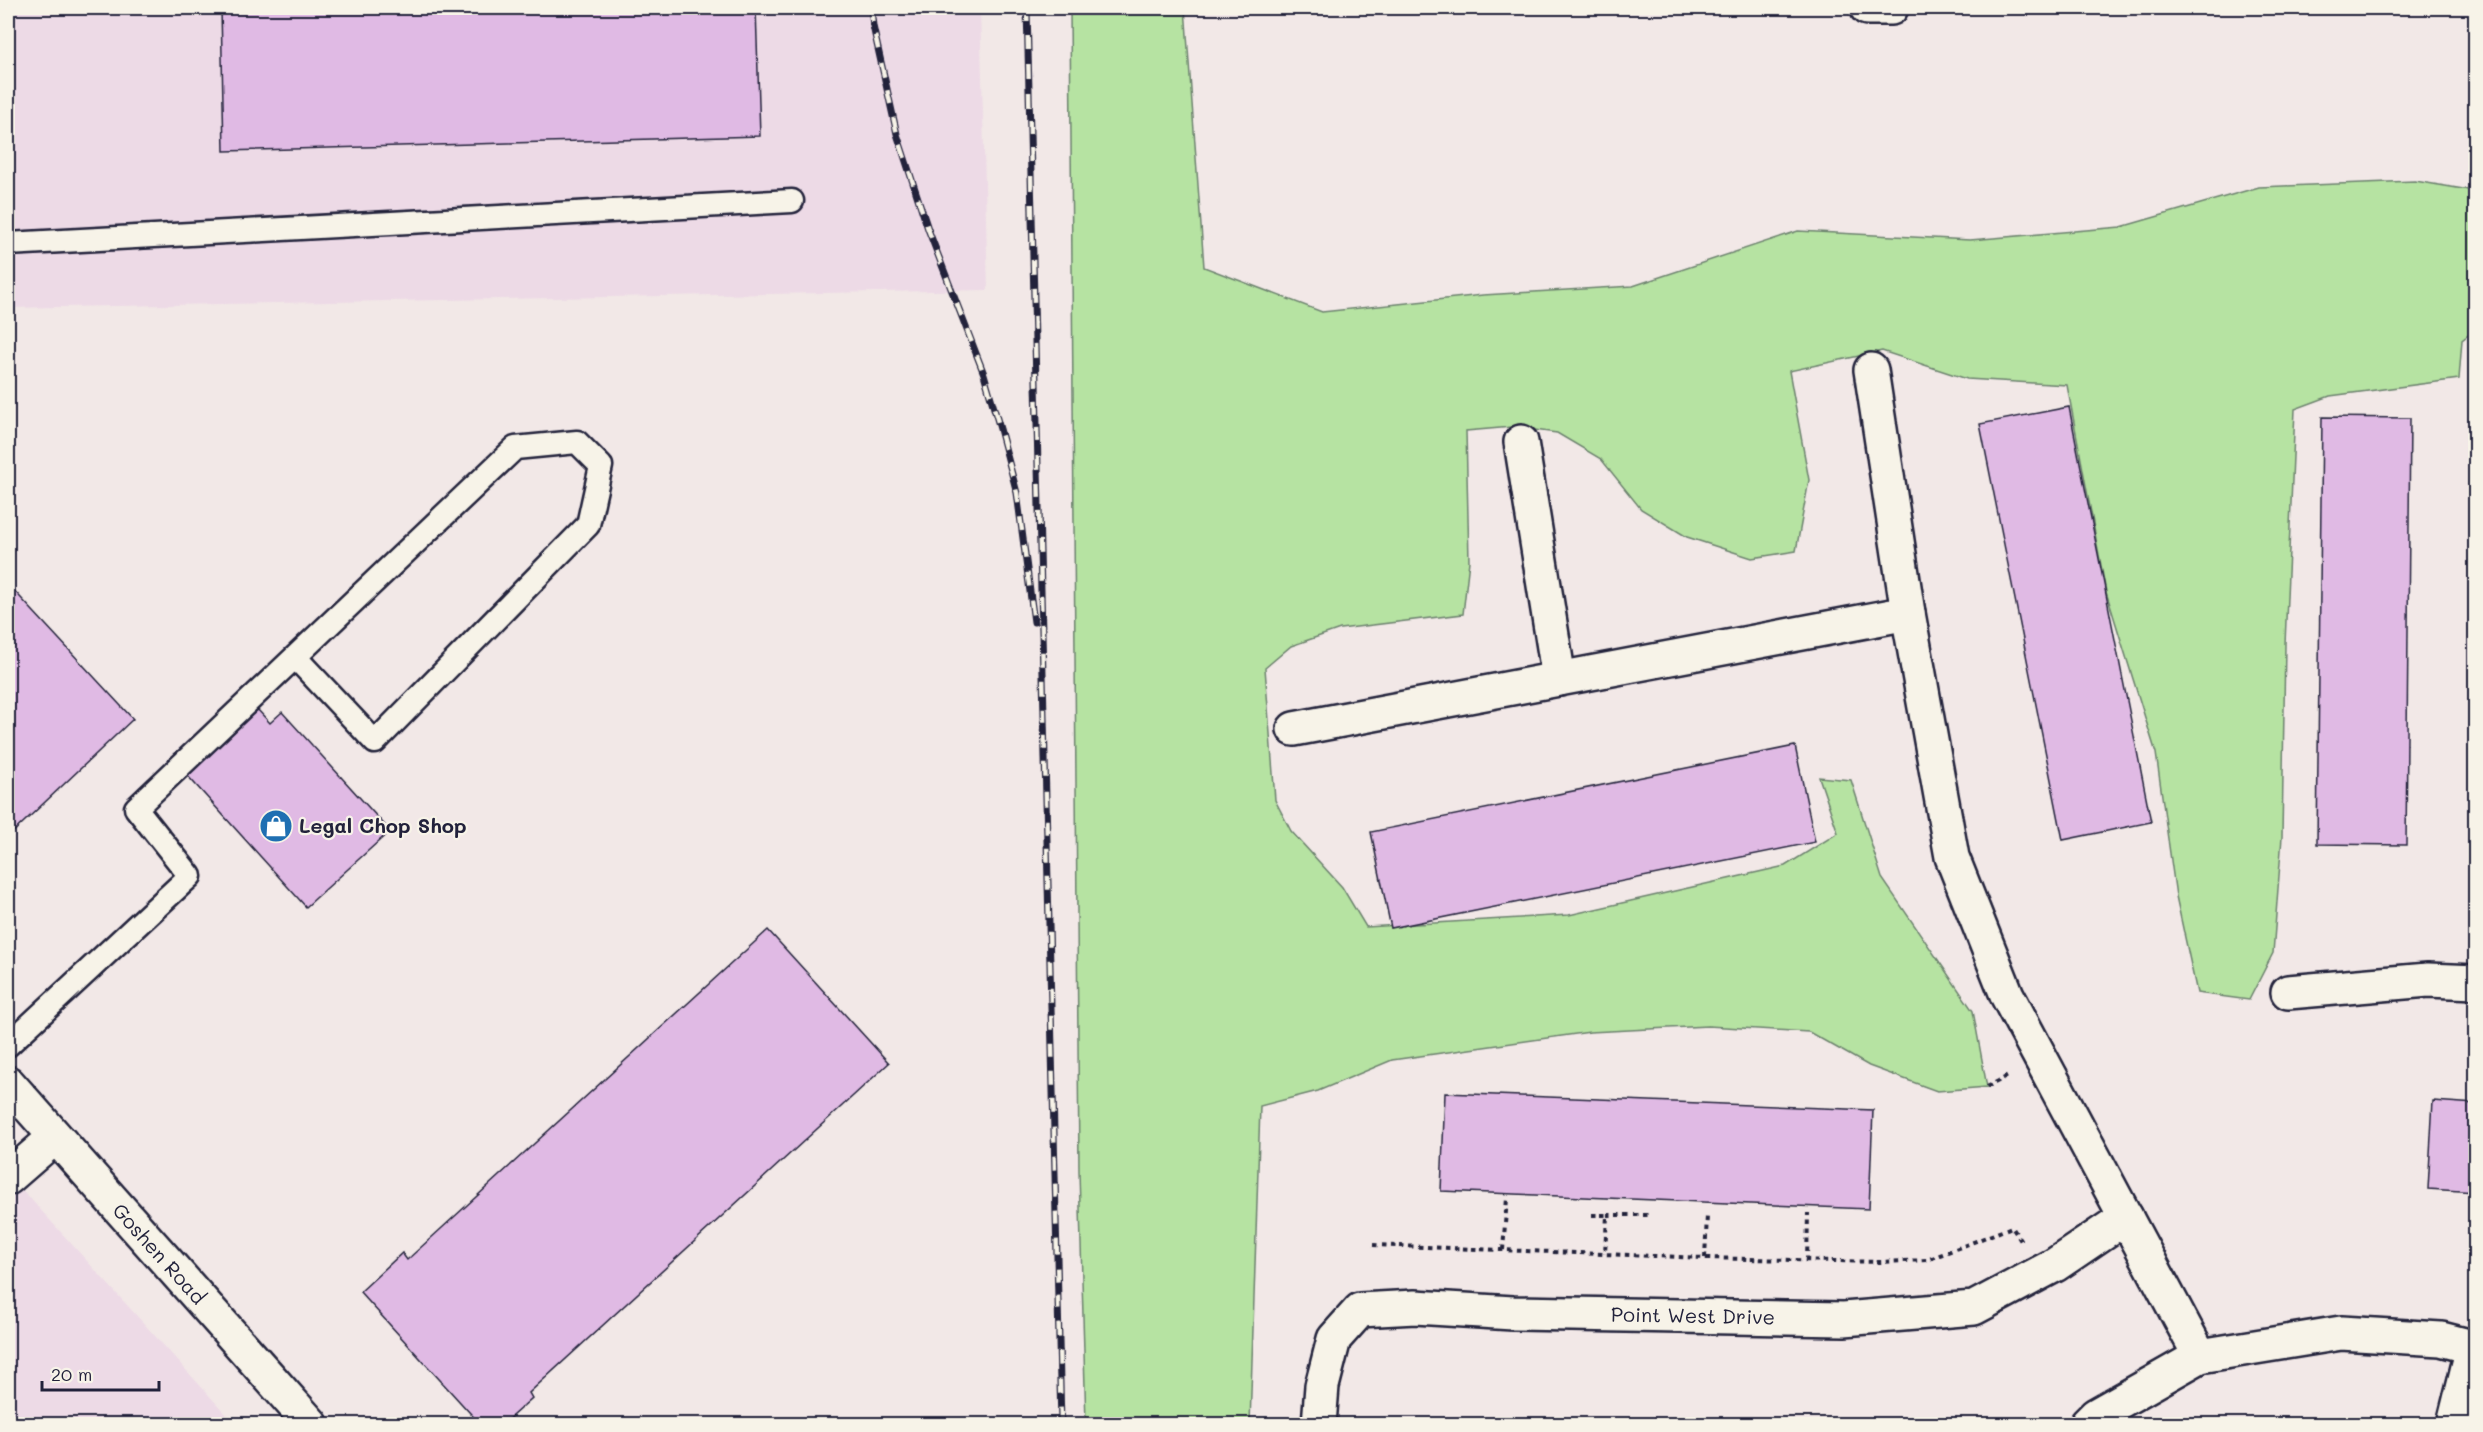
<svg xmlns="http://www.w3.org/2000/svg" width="2483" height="1432" font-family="Mali,sans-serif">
  <rect width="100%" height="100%" fill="#f2e8e7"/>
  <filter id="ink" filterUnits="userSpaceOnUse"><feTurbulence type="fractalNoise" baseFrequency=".0167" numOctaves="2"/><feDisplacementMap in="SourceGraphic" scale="12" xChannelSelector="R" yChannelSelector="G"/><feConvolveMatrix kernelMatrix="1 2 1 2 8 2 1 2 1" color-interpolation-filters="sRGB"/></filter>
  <g filter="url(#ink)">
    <g fill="#eddae6">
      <path d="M8 8H980L988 290 8 308Z"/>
      <path d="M8 1174 235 1424H8Z"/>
    </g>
    <path fill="#b6e3a2" stroke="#6c826e" stroke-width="1.5" d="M1070 8H1185L1204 267 1322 312 1483 295 1633 286 1798 231 1970 240 2121 227 2259 187 2415 181 2475 191V330L2462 340 2459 379 2330 396 2295 409 2285 644 2282 837 2273 953 2249 1000 2197 993 2176 896 2156 753 2106 592 2067 385 1967 379 1882 351 1789 371 1809 480 1796 551 1752 558 1687 537 1641 509 1601 459 1557 433 1512 427 1466 431 1469 561 1463 614 1340 629 1291 646 1265 668 1275 800 1291 831 1342 887 1366 927 1569 915 1785 866 1838 833 1819 777 1851 780 1882 878 1973 1011 1987 1087 1937 1091 1869 1066 1809 1032 1708 1026 1590 1032 1392 1060 1318 1091 1260 1106 1250 1424H1086L1079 1171Z"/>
    <g fill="#e0bae4" stroke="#22223b" stroke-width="1.5">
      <path d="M221 8H756L760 136 224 151Z"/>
      <path d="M2069 407 2151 822 2063 840 1980 424Z"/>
      <path d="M2322 417 2410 418 2406 845 2317 844Z"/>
      <path d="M8 584 133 719 8 837Z"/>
      <path d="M257 709 270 723 282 712 390 831 306 907 186 774Z"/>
      <path d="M1795 746 1815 842 1391 928 1371 832Z"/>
      <path d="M768 930 889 1063 529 1393 532 1398 503 1424H480L360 1292 402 1253 407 1260Z"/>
      <path d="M1445 1093 1873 1110 1869 1209 1441 1191Z"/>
      <path d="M2433 1101 2476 1104V1192L2428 1189Z"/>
    </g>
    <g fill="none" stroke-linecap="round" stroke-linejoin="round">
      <g stroke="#22223b" stroke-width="27">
        <g id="service">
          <path d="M8 244 792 201"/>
          <path d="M8 1045 190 876 136 808 515 448 577 442 601 466 588 525 375 742 295 657"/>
        </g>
      </g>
      <g stroke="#22223b" stroke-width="38">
        <g id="minor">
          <path d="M1867 8H1891"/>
          <path d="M1871 370 1908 613 1952 857 2007 995 2200 1356"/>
          <path d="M1521 442 1559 679"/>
          <path d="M1294 729 1908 613"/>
          <path d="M2288 992 2428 980 2476 982"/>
          <path d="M8 1178 54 1138"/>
          <path d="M1319 1424 1322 1386 1334 1339 1360 1310 1415 1307 1513 1313 1844 1319 1974 1308 2055 1265 2126 1217"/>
          <path d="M2087 1424 2096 1415 2200 1356 2341 1333 2441 1339 2476 1348"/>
          <path d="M2454 1424 2473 1347"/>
        </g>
      </g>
      <g stroke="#22223b" stroke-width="38">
        <path id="primary" d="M8 1083 311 1424"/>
      </g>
      <g stroke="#22223b" stroke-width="4" stroke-dasharray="4.5 4.5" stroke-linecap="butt">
        <path d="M1987 1087 2010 1075"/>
        <path d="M1592 1215H1607L1605 1254"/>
        <path d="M1607 1215H1650"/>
        <path d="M1373 1245 1705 1258 1881 1262 1927 1260 2012 1227 2021 1241"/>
        <path d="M1503 1250 1507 1198"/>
        <path d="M1705 1258 1707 1215"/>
        <path d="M1807 1261 1808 1213"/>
      </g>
      <use href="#service" stroke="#f7f3e8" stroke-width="22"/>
      <use href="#minor" stroke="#f7f3e8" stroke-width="33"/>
      <use href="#primary" stroke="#f7f3e8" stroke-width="33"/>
      <g stroke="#22223b" stroke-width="7">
        <g id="rail">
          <path d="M871 8 873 26 897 134 928 229 984 374 1000 429 1017 493 1034 622"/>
          <path d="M1027 8 1061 1424"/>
        </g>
      </g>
      <use href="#rail" stroke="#f7f3e8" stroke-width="4.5" stroke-dasharray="14" stroke-linecap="butt"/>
    </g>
  </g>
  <defs>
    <g id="shop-disc" transform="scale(1.725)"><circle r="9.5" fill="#1f6fb2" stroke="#f7f3e8"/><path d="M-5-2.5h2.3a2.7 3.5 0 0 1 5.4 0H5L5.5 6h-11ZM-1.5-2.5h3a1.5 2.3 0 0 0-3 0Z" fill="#fff"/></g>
  </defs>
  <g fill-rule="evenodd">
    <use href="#shop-disc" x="276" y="826"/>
  </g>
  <g text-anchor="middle" stroke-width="4.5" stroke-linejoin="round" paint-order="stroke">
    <g font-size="20" font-weight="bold" fill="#22223b" stroke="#f7f3e8" text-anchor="start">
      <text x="299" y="833">Legal Chop Shop</text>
    </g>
    <g font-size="20" fill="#22223b" stroke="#f7f3e8">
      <text transform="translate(159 1254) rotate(48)" y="7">Goshen Road</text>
      <text transform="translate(1693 1316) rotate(1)" y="7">Point West Drive</text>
    </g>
  </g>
  <rect width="2483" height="1432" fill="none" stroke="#f7f3e8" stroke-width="30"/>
  <rect x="15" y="15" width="2453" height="1402" fill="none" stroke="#22223b" stroke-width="2" filter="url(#ink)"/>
  <path d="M42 1381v9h117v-9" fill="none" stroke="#22223b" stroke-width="3"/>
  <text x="51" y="1381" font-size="18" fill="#22223b" stroke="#f7f3e8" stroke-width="4.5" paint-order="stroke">20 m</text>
</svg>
